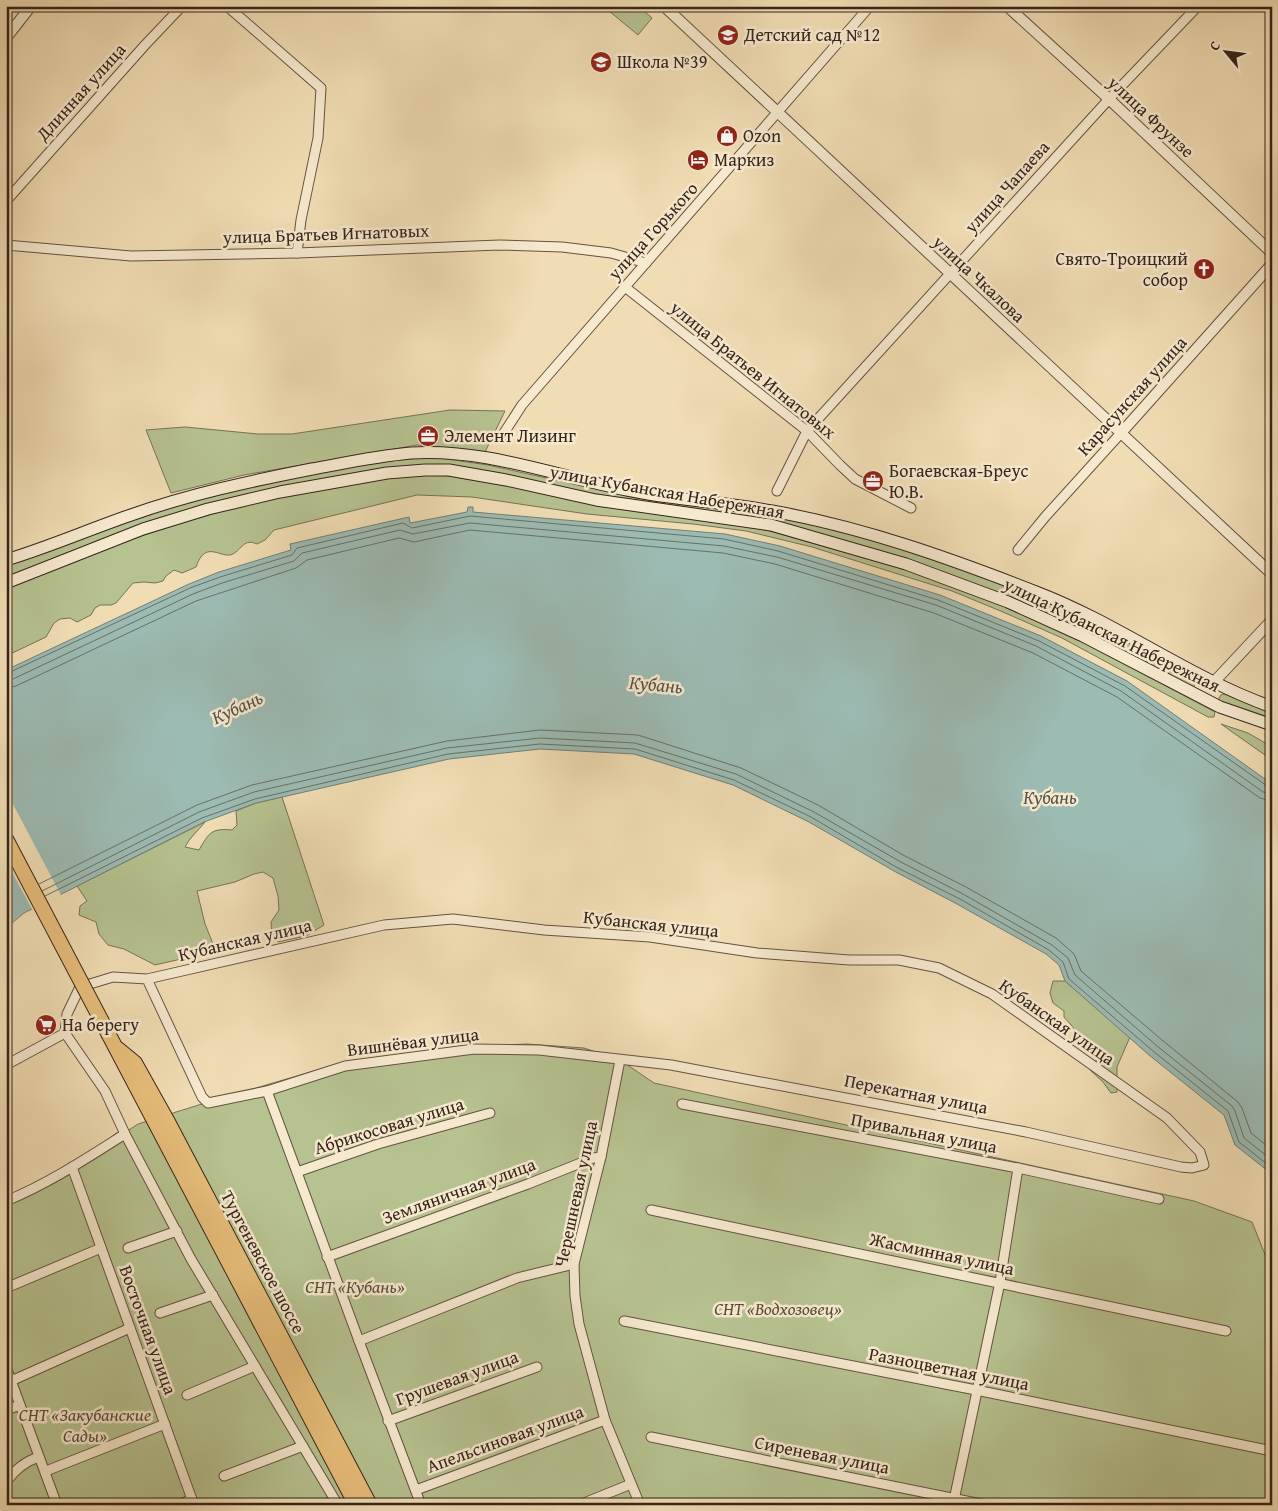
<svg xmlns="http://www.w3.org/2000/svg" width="1278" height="1511" font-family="'Gentium Book Plus',serif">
  <rect width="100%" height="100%" fill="#f1ddb4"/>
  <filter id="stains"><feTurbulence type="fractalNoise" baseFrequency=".004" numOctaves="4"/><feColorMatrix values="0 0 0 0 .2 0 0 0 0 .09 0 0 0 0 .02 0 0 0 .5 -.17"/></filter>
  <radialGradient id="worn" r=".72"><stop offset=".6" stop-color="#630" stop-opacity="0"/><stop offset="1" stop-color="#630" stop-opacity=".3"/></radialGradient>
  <g fill="#b6c290" stroke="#767356">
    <path d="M603 6H638L652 18 638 35Z"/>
    <path d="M450 410 505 411 485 452 417 445 244 475 171 493 146 430 185 427 258 434H292Z"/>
    <path d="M432 457 488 465 636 498 775 516 828 527 874 540 931 558 1028 594 1087 619 1191 676 1196 682 1193 688 1123 652 859 546 440 465 173 515 105 538 6 578V565C55 551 101 530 149 514 237 486 340 464 432 457Z"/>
    <path d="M425 475 449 476 766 530 917 573 988 599 1077 639 1215 712 1214 717H1208L1062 638 1003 612 952 591 812 547 746 531 693 524 587 514 472 497 417 495 274 530 265 540 257 544C244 538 242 549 233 554 221 560 206 538 196 567L182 573 174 570 166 576 163 581 155 583 144 582 133 583 116 603 111 605H100L95 608 91 615 77 622 70 618 60 619 54 623 46 637 6 656V588C59 567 112 545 166 528 247 502 340 481 425 475Z"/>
    <path d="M1224 694 1272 712V719L1219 701V698L1221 695Z"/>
    <path d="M1221 724 1248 733 1272 747V760Z"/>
    <path d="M282 797 324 925 306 936 278 942 272 936 271 922 279 910 278 896 273 878 263 872 254 874 235 882 197 891 205 924 216 951 155 965 124 949 108 945 99 934 96 922 79 915 80 906 87 901 77 886 205 822C198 831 190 837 185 847L199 850C209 833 211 828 232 830L237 825 236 811 256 803Z"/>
    <path d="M1053 981H1065L1130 1037 1117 1067V1092L1111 1093 1103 1082 1090 1070 1098 1057V1052L1079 1040 1072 1026 1064 1017V1011L1053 1003 1050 993Z"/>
    <path d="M527 1044 584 1048 620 1060 654 1083 1194 1201 1252 1222 1272 1272V1505H6V1198L72 1167 138 1124 205 1103 341 1063 477 1046Z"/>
  </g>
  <path fill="#9cbbb3" stroke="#737f76" d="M468 507H473V512L725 534 780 546 940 595 1041 636 1127 681 1272 784V1214L1267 1200 1268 1171 1235 1145 1224 1115 1149 1055 1065 981 1059 965 1046 954 957 904 894 871 809 822 733 785 634 754 540 749 449 759 256 803 204 822 24 913 6 928V670L189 584 219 572 291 550 290 544 409 517 410 523 467 512Z"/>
  <path fill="#f1ddb4" d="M6 791 62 897 33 911 6 861Z"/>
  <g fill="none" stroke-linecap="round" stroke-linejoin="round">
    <g stroke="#697067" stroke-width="1">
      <path d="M6 674 190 588 220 577 292 555 297 548 403 523 412 528 470 516 724 539 778 551 938 600 1039 641 1125 686 1267 786 1272 788"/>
      <path d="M6 680 13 679 193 594 222 583 294 561 302 553 400 530 413 534 470 523 724 546 777 557 936 605 1036 646 1121 691 1263 792 1272 794"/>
      <path d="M6 688 16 686 196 601 296 568 307 560 399 538 414 542 470 530 723 553 775 564 934 613 1033 653 1117 697 1260 798 1272 801"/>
      <path d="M39 884 197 805 252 785 447 741 540 730 638 735 741 768 818 805 903 855 966 887 1056 938 1074 954 1081 971 1162 1040 1238 1102 1242 1108 1251 1133 1272 1150"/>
      <path d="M42 891 199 812 254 792 447 748 540 738 635 743 736 774 814 812 899 861 963 894 1052 945 1068 958 1075 975 1157 1046 1232 1106 1235 1111 1244 1138 1272 1160"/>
      <path d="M45 896 202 818 255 799 448 754 540 744 635 749 734 780 811 817 896 867 960 899 1049 950 1063 962 1069 979 1153 1051 1228 1111 1239 1142 1272 1168"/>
    </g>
    <g stroke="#655241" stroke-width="11">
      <g id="minor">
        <path d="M227 6 321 88 318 138 301 220 297 253"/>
        <path d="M6 201 145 45 182 6"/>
        <path d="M6 245 131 256 297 253 499 245 562 247 611 253 646 263"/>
        <path d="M625 287 807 431 840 465 855 479 911 508"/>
        <path d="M502 436 522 405 870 6"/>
        <path d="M777 491 807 431 1109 99 1198 6"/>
        <path d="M1018 550 1045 517 1121 433"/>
        <path d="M65 1033 67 1014 80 987 113 977 147 979 384 925 453 919 544 930 650 937 757 953 849 960H899L939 968 992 994 1167 1118 1200 1152 1204 1165 1192 1168 1181 1167 1026 1132 671 1065 539 1050 474 1049 345 1066 267 1091 208 1103 202 1097 147 979"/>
        <path d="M65 1033 105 1091 125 1134 191 1259 338 1505"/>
        <path d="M620 1060 601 1157 574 1264 575 1296 579 1324 605 1420 640 1505"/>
        <path d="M6 1065 65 1033"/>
        <path d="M267 1091 359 1341 421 1505"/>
        <path d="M682 1104 1018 1168 1159 1199"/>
        <path d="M72 1167 194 1505"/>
        <path d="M297 1172 378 1144 490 1113"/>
        <path d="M6 1201C48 1184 87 1158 125 1134"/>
        <path d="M651 1210 1226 1331"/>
        <path d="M128 1248 177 1231"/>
        <path d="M327 1257 528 1184 593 1158 601 1157"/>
        <path d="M6 1288 101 1248"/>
        <path d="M160 1313 213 1295"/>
        <path d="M624 1321 976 1390 1267 1450"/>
        <path d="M359 1341 517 1278 574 1264"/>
        <path d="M6 1367 57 1505"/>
        <path d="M11 1381 130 1328"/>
        <path d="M187 1395 255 1366"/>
        <path d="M6 1410 20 1405"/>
        <path d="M388 1421 537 1367"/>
        <path d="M651 1437 986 1505"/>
        <path d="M46 1471 165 1424"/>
        <path d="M224 1476 303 1446"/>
        <path d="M6 1482C14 1471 26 1461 39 1457"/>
        <path d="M416 1490 605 1420"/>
        <path d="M179 1505 192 1499"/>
        <path d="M579 1505 631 1484"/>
        <path d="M953 1505 1000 1282 1018 1168"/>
      </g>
    </g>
    <g stroke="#655241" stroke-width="12">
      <g id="tertiary">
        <path d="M664 6 1272 574"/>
        <path d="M1007 6 1109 99 1272 253"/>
        <path d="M6 38 31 6"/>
        <path d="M1121 433 1272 264"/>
        <path d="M1214 682 1272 620"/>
      </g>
    </g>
    <g stroke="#36241b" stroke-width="13">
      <g id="secondary">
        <path d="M6 560C49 547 90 529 131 515 190 494 251 481 312 469 345 463 377 456 411 453 484 448 556 476 627 490 674 500 723 502 772 511 863 527 952 559 1039 593 1119 624 1190 678 1272 707"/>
        <path d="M6 583 143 529 208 509 280 492 387 473 425 470H449L506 480 596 500 771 525 906 564 1008 602 1083 636 1220 707 1272 725"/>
      </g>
    </g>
    <g stroke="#36241b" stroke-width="16">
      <g id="trunk">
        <path d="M109 1035 356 1505"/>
        <path d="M118 1049 135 1063 168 1122 370 1505"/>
      </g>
    </g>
    <use href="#minor" stroke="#f6e9ce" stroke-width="9"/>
    <use href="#tertiary" stroke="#f6e9ce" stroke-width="10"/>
    <use href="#secondary" stroke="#f6e9ce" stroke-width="11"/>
    <use href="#trunk" stroke="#e8be7a" stroke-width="14"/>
    <g stroke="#36241b" stroke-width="16" stroke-linecap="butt">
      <path id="trunk-bridge" d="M6 839 109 1035"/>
    </g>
    <use href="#trunk-bridge" stroke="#e8be7a" stroke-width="14"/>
  </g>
  <defs>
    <g id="school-disc" transform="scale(1.125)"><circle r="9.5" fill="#8f2418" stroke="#f6e9ce"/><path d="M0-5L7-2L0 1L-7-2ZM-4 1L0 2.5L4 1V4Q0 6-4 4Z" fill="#fff"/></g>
    <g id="shop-disc" transform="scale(1.125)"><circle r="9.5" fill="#8f2418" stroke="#f6e9ce"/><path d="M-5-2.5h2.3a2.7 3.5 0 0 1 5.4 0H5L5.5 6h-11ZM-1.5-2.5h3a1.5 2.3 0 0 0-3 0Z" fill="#fff"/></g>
    <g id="hotel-disc" transform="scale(1.125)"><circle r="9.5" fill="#8f2418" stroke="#f6e9ce"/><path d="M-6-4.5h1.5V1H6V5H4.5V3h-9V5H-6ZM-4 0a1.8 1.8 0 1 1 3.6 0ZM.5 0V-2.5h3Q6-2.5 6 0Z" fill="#fff"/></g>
    <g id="church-disc" transform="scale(1.125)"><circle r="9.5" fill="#8f2418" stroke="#f6e9ce"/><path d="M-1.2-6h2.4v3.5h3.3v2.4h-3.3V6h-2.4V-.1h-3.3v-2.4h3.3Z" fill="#fff"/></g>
    <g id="office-disc" transform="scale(1.125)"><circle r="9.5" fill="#8f2418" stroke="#f6e9ce"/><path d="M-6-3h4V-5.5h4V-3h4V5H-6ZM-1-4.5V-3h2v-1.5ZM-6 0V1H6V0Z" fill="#fff"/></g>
    <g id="supermarket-disc" transform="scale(1.125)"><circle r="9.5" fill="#8f2418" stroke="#f6e9ce"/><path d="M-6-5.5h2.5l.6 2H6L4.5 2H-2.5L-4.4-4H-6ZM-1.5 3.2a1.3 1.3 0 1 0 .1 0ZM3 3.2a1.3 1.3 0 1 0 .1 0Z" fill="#fff"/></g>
  </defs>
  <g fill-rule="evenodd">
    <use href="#school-disc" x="728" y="35"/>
    <use href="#school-disc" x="601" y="62"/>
    <use href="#shop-disc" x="727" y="136"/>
    <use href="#hotel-disc" x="698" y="160"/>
    <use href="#church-disc" x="1204" y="269"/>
    <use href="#office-disc" x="428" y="436"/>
    <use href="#office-disc" x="873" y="481"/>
    <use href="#supermarket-disc" x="46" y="1025"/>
  </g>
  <g text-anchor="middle" stroke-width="5" stroke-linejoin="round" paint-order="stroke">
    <g font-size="18" fill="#36241b" stroke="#f6e9ce" text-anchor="start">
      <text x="744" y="41">Детский сад №12</text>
      <text x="617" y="68">Школа №39</text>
      <text x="743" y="142">Ozon</text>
      <text x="714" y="166">Маркиз</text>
      <text x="1188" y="265" text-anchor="end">Свято-Троицкий<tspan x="1188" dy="21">собор</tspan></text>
      <text x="444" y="442">Элемент Лизинг</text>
      <text x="889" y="477">Богаевская-Бреус<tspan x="889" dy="21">Ю.В.</tspan></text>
      <text x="62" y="1031">На берегу</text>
    </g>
    <g font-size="18" fill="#36241b" stroke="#f6e9ce">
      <text transform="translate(81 92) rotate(-48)" y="6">Длинная улица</text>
      <text transform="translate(1151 117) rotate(43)" y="6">улица Фрунзе</text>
      <text transform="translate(1007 187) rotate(-48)" y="6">улица Чапаева</text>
      <text transform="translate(653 231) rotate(-48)" y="6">улица Горького</text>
      <text transform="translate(326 234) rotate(-2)" y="6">улица Братьев Игнатовых</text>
      <text transform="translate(979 279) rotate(43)" y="6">улица Чкалова</text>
      <text transform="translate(753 370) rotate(39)" y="6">улица Братьев Игнатовых</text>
      <text transform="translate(1132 396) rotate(-48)" y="6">Карасунская улица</text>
      <text transform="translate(667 492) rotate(10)" y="6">улица Кубанская Набережная</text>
      <text transform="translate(1112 635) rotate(26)" y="6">улица Кубанская Набережная</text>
      <text transform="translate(651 924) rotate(6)" y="6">Кубанская улица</text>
      <text transform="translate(245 940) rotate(-13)" y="6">Кубанская улица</text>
      <text transform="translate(1057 1022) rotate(35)" y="6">Кубанская улица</text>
      <text transform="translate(413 1042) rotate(-7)" y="6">Вишнёвая улица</text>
      <text transform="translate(916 1094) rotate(11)" y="6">Перекатная улица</text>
      <text transform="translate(389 1126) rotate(-17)" y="6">Абрикосовая улица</text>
      <text transform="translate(924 1133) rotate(11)" y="6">Привальная улица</text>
      <text transform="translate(459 1191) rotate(-20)" y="6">Земляничная улица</text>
      <text transform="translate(576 1194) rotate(-78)" y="6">Черешневая улица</text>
      <text transform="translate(942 1254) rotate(12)" y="6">Жасминная улица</text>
      <text transform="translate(263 1262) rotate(62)" y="6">Тургеневское шоссе</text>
      <text transform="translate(148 1330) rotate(70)" y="6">Восточная улица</text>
      <text transform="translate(949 1369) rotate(11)" y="6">Разноцветная улица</text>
      <text transform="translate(457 1378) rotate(-20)" y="6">Грушевая улица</text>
      <text transform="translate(505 1439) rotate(-20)" y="6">Апельсиновая улица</text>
      <text transform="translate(822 1455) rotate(11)" y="6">Сиреневая улица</text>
    </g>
    <g font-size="18" font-style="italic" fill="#564c38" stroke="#f6e9ce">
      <text x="355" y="1293">СНТ «Кубань»</text>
      <text x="778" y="1315">СНТ «Водхозовец»</text>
      <text x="85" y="1421">СНТ «Закубанские<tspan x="85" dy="21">Сады»</tspan></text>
    </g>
    <g font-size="19" font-style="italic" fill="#555149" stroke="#f6e9ce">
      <text transform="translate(656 684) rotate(5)" y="7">Кубань</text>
      <text transform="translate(237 707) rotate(-25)" y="7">Кубань</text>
      <text x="1050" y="804">Кубань</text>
    </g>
  </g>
  <rect width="1278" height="1511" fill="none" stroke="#f1ddb4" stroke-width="25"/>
  <rect x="8" y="8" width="1263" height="1496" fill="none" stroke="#36241b" stroke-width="2.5"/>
  <rect x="12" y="12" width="1253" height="1486" fill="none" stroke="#36241b"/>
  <g transform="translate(1226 52) rotate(299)" stroke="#f6e9ce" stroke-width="4" paint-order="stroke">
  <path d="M0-4L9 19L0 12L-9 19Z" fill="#36241b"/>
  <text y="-8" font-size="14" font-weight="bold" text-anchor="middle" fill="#36241b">С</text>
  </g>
  <rect width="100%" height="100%" filter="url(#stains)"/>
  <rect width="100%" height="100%" fill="url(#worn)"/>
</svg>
